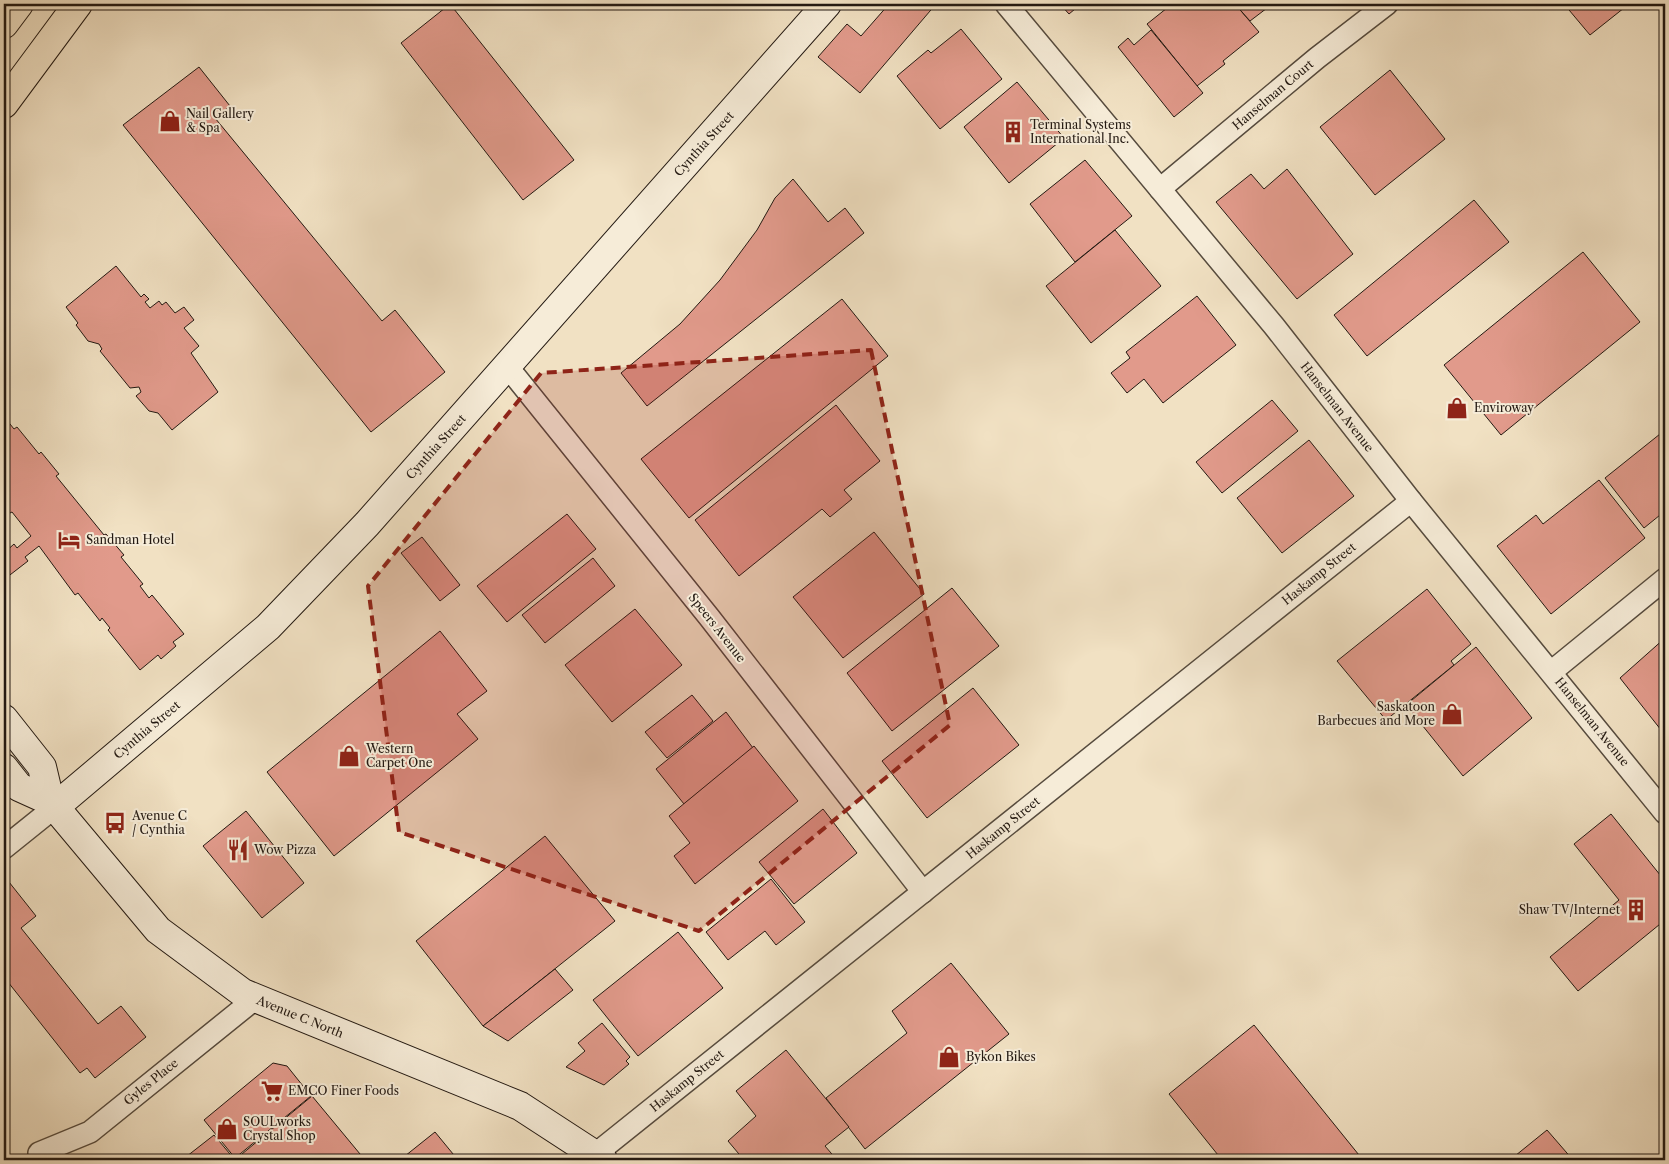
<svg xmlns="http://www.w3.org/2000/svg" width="1669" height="1164" font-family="'Libre Caslon Text',serif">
  <rect width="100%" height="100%" fill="#f1e1c3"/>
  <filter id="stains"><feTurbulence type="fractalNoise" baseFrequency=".004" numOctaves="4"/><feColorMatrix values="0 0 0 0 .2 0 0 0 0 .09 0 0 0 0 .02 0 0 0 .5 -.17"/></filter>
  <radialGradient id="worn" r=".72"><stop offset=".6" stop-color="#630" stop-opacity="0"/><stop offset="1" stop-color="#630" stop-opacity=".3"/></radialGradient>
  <g fill="#e19a8b" stroke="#231912">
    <path d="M450 4 574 160 523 200 401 43Z"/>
    <path d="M889 4H936L860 93 818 57 847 24 861 36Z"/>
    <path d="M1060 4H1081L1069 14Z"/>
    <path d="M1172 4H1235L1259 32 1223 61 1225 64 1197 86 1147 24Z"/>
    <path d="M1235 4H1279L1273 8 1271 5 1250 21Z"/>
    <path d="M1564 4H1629L1590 35Z"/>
    <path d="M961 29 1002 79 940 129 897 76 928 50 931 53Z"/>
    <path d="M1151 30 1203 93 1174 117 1118 47 1128 38 1134 45Z"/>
    <path d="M199 67 230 106 215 118 382 321 395 310 445 372 371 432 123 125Z"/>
    <path d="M1390 70 1445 139 1375 195 1320 127Z"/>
    <path d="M1017 82 1064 138 1009 183 964 127Z"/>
    <path d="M1085 160 1132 216 1075 262 1030 204Z"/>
    <path d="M1287 169 1353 254 1297 299 1216 202 1251 174 1264 189Z"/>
    <path d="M793 179 828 222 845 208 864 233 647 406 621 373 680 324 720 280 757 230 775 198Z"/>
    <path d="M1474 200 1509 242 1367 356 1334 315Z"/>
    <path d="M1115 230 1161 286 1091 343 1046 286Z"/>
    <path d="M1583 252 1640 322 1501 435 1444 365Z"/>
    <path d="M116 266 141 297 144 294 149 299 145 302 150 308 159 301 162 305 166 302 175 313 184 307 194 320 184 328 199 346 191 353 218 392 172 430 158 413 149 411 136 396 141 392 139 387 130 388 100 351 102 349 99 344 88 341 76 325 78 323 66 307Z"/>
    <path d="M1197 296 1236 345 1163 403 1144 379 1127 393 1111 373 1130 358 1126 352Z"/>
    <path d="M842 299 888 356 689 518 641 459Z"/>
    <path d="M1272 400 1298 431 1222 493 1196 462Z"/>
    <path d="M836 405 880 461 844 490 852 499 830 517 822 509 739 576 695 520Z"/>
    <path d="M4 410 9 416 6 419 14 429 17 427 39 454 41 452 59 474 56 476 104 535 106 534 124 555 121 557 143 584 140 586 149 598 152 595 184 634 173 642 176 646 161 659 158 655 140 670 108 630 110 628 102 618 100 621 78 593 75 595 39 546 25 557 28 561 6 578 4 575V553L14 544 17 548 31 536 12 512 10 513 4 505Z"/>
    <path d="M1665 430V511L1644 528 1605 478Z"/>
    <path d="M1309 440 1354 496 1282 553 1237 498Z"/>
    <path d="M1599 480 1645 538 1551 614 1497 546 1536 515 1543 524Z"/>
    <path d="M567 514 596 549 507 622 477 586Z"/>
    <path d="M874 532 924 594 843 658 793 597Z"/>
    <path d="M422 537 460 585 440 601 401 553Z"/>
    <path d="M593 558 615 586 545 643 522 615Z"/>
    <path d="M952 588 999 646 892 731 847 673Z"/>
    <path d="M1427 589 1471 644 1451 661 1454 665 1386 720 1337 661Z"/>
    <path d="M635 609 682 665 612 722 565 665Z"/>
    <path d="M440 631 487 691 457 714 478 739 334 856 267 772Z"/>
    <path d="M1665 638V735L1620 678Z"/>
    <path d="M1476 647 1532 718 1463 776 1406 705Z"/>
    <path d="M973 688 1019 745 927 818 882 761Z"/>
    <path d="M692 695 713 721 667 758 645 732Z"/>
    <path d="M726 712 753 748 684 804 656 769Z"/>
    <path d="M754 746 798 801 695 884 674 856 690 843 669 816Z"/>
    <path d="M823 809 857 853 794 904 759 862Z"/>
    <path d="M246 811 304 883 262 918 203 846Z"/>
    <path d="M1611 814 1665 881V920L1578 991 1550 957 1619 900 1574 844Z"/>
    <path d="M545 836 615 921 483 1026 416 941Z"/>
    <path d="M771 879 805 922 776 945 765 931 728 960 706 932Z"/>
    <path d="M9 882 36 916 21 928 98 1024 121 1006 146 1037 95 1078 87 1068 80 1073 4 977V886Z"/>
    <path d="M678 932 723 988 638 1056 593 1000Z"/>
    <path d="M951 963 1009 1034 865 1149 826 1098 907 1033 892 1011Z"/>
    <path d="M555 969 573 990 508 1041 483 1026Z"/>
    <path d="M602 1023 630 1057 626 1061 629 1064 604 1085 566 1067 585 1051 578 1043Z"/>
    <path d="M1254 1025 1363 1160H1222L1169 1094Z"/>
    <path d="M786 1050 849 1127 825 1146 837 1160H744L728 1141 756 1116 736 1091Z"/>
    <path d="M273 1063 287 1066 311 1096 235 1158 204 1120Z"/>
    <path d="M312 1096 365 1160H248L242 1154Z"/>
    <path d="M1547 1130 1573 1160H1510Z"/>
    <path d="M435 1132 458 1160H400Z"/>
    <path d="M214 1135 235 1160H182Z"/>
  </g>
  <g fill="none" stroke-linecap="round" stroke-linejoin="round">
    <g stroke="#564b3e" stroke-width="24">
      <g id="street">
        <path d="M1006 4 1274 326 1411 501 1665 813"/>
        <path d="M1160 189 1317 58 1387 4"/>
        <path d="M507 366 709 617 923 892"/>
        <path d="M1551 672 1665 579"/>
        <path d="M4 848 55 807"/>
        <path d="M39 1153 90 1132 256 998"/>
        <path d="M588 1160 1411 501"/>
      </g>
    </g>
    <g stroke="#231912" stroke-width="30">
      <g id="secondary">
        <path d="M4 719 42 767 50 801"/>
        <path d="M4 768 19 787 50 801 158 930 243 993 520 1106 603 1160"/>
        <path d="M55 807 268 627 367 524 827 4"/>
      </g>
    </g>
    <g stroke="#231912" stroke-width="30">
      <g id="highway">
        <path d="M4 24 19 4"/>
        <path d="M4 104 78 4"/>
      </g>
    </g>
    <use href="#street" stroke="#f6ecd8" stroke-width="21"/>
    <use href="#secondary" stroke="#f6ecd8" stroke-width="28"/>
    <use href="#highway" stroke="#f1e1c3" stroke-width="28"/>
  </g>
  <path fill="#8f2418" fill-opacity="0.2" stroke="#8f2418" stroke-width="4" stroke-dasharray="10 6" stroke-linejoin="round" d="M871 350 950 725 699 931 399 832 368 586 541 373Z"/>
  <defs>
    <g id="shop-bare" transform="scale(1.725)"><path d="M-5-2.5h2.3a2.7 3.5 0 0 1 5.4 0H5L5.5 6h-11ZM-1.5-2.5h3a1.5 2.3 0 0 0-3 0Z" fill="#8f2418" stroke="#f6ecd8" stroke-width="2.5" paint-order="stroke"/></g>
    <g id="building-bare" transform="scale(1.725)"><path d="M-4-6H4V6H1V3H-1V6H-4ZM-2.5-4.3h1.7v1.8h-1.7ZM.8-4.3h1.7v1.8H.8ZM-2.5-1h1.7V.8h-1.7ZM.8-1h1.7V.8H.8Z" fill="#8f2418" stroke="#f6ecd8" stroke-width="2.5" paint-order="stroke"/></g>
    <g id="hotel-bare" transform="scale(1.725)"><path d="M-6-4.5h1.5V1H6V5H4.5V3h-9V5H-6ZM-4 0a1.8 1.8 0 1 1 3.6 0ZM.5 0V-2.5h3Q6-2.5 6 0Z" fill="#8f2418" stroke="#f6ecd8" stroke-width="2.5" paint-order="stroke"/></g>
    <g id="bus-bare" transform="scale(1.725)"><path d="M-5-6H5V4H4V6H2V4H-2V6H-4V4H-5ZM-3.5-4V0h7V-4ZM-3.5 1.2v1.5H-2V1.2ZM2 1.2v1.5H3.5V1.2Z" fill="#8f2418" stroke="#f6ecd8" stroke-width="2.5" paint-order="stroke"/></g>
    <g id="restaurant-bare" transform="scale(1.725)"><path d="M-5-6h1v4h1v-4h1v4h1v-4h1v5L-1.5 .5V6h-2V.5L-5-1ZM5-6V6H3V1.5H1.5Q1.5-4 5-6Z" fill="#8f2418" stroke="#f6ecd8" stroke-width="2.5" paint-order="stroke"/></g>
    <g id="supermarket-bare" transform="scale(1.725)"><path d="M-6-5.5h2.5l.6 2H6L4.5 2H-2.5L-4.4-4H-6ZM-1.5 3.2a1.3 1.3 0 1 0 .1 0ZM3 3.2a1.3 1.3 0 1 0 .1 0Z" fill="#8f2418" stroke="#f6ecd8" stroke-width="2.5" paint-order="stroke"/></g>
  </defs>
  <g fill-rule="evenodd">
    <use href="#shop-bare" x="170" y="121"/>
    <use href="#building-bare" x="1013" y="132"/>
    <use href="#shop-bare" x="1457" y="408"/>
    <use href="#hotel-bare" x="69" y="540"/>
    <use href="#shop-bare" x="1452" y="714"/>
    <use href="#shop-bare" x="349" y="756"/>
    <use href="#bus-bare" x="115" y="823"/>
    <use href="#restaurant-bare" x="238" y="850"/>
    <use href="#building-bare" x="1636" y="910"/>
    <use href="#shop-bare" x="949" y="1057"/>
    <use href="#supermarket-bare" x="272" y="1091"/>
    <use href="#shop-bare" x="227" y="1129"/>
  </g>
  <g text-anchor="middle" stroke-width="4" stroke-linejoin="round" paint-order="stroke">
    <g font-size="12" fill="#231912" stroke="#f6ecd8">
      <text transform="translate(1273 95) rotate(-40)" y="4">Hanselman Court</text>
      <text transform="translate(704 144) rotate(-48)" y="4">Cynthia Street</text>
      <text transform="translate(1337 407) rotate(52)" y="4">Hanselman Avenue</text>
      <text transform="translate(436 447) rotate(-48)" y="4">Cynthia Street</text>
      <text transform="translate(1319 574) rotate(-39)" y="4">Haskamp Street</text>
      <text transform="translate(717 628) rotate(52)" y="4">Speers Avenue</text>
      <text transform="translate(1592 722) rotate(51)" y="4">Hanselman Avenue</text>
      <text transform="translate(147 730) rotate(-40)" y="4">Cynthia Street</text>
      <text transform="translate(1003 828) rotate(-39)" y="4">Haskamp Street</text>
      <text transform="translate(300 1017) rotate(22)" y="4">Avenue C North</text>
      <text transform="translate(687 1081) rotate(-39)" y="4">Haskamp Street</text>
      <text transform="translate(151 1082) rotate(-39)" y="4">Gyles Place</text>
    </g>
    <g font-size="12" fill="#231912" stroke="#f6ecd8" text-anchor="start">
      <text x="186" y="118">Nail Gallery<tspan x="186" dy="14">&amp; Spa</tspan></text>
      <text x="1030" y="129">Terminal Systems<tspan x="1030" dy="14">International Inc.</tspan></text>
      <text x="1474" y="412">Enviroway</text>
      <text x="86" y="544">Sandman Hotel</text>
      <text x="1435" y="711" text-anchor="end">Saskatoon<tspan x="1435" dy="14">Barbecues and More</tspan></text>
      <text x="366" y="753">Western<tspan x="366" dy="14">Carpet One</tspan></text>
      <text x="132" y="820">Avenue C<tspan x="132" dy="14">/ Cynthia</tspan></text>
      <text x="254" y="854">Wow Pizza</text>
      <text x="1620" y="914" text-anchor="end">Shaw TV/Internet</text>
      <text x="966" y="1061">Bykon Bikes</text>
      <text x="288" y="1095">EMCO Finer Foods</text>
      <text x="243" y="1126">SOULworks<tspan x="243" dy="14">Crystal Shop</tspan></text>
    </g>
  </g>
  <rect width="1669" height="1164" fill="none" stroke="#f1e1c3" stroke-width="20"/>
  <rect x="5" y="5" width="1659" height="1154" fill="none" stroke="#231912" stroke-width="2.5"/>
  <rect x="10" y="10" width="1649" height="1144" fill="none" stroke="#231912"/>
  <rect width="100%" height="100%" filter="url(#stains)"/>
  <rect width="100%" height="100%" fill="url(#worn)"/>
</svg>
